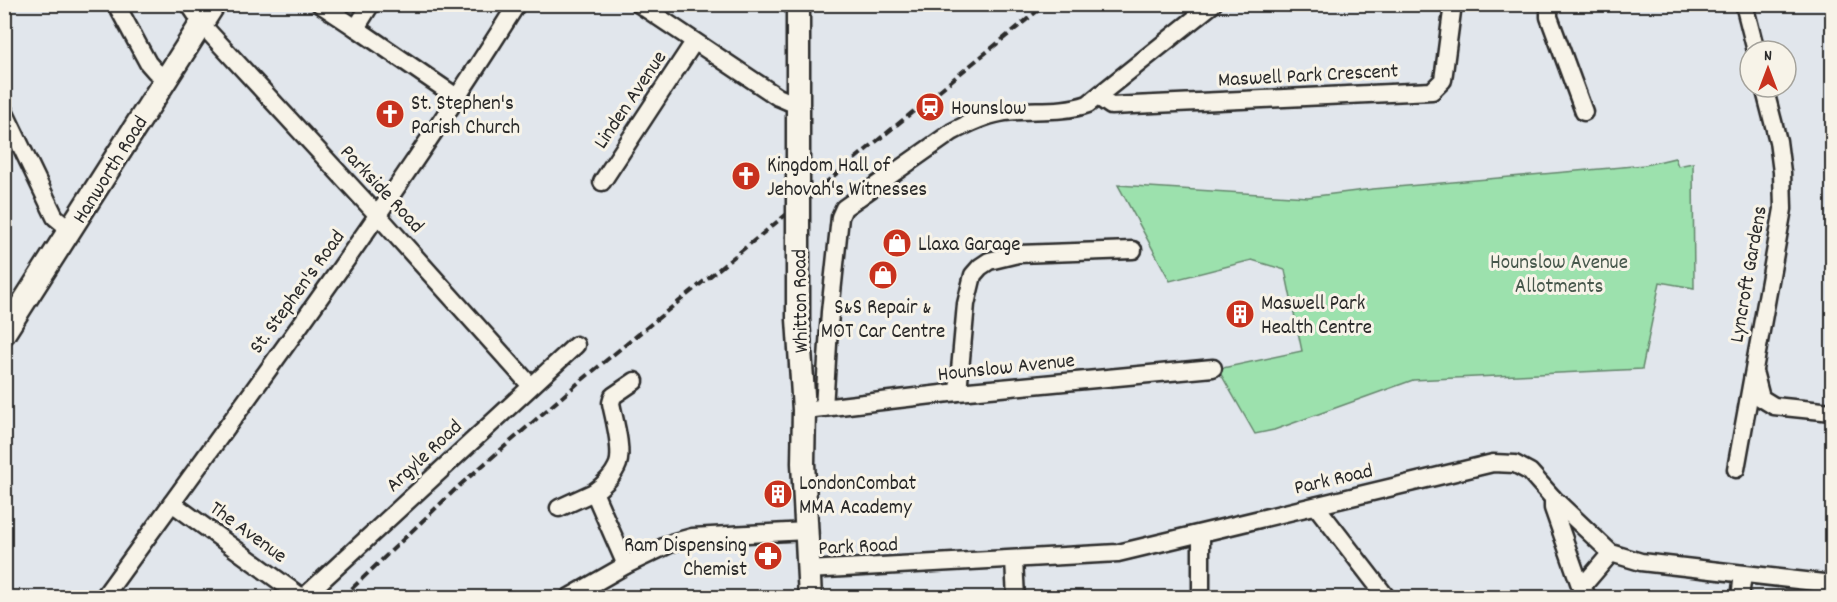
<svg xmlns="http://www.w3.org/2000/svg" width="1837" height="602" font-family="Dekko,sans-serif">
  <rect width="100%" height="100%" fill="#e1e6ec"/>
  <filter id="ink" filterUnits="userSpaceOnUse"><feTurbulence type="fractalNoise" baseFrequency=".0167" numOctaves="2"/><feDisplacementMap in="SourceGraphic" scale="12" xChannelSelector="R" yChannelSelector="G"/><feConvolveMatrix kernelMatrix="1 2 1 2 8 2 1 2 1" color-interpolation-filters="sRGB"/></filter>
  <g filter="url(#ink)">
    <path fill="#9ce1ad" stroke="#64866c" stroke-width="1.5" d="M1675 158 1678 166 1693 163 1694 288 1660 282 1642 369 1413 380 1274 430 1255 434 1218 369 1302 351 1285 270 1252 260 1170 281 1118 185 1308 197 1373 189 1645 165Z"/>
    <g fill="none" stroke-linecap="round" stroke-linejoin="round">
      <g stroke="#2b2b2b" stroke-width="21">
        <g id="minor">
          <path d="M116 4 148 63 155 71 167 79"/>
          <path d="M189 4 206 29 384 222 531 386"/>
          <path d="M320 4 356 28"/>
          <path d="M371 4 356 28 458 98"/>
          <path d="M639 4 778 97 799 106"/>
          <path d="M1549 4V17L1584 112"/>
          <path d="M1744 4 1756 51"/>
          <path d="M1098 97 1111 106 1432 91 1443 80 1453 4"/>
          <path d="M4 111 55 217 71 230"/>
          <path d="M602 182 694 42"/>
          <path d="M1755 375 1761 398 1774 406 1832 412"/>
          <path d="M958 392 966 304 973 275 980 267 989 261 1018 254 1133 250"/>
          <path d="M824 408 830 312 840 217 844 208 952 132C967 124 983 116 1000 113 1029 108 1060 114 1088 104L1213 4"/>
          <path d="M814 409 958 392 1213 368"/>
          <path d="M1736 469 1783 209 1782 172 1778 141 1764 87"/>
          <path d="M594 492C603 486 614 475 618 464 623 449 614 419 611 403L613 396 635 381"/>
          <path d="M1553 498V508L1581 588"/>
          <path d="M172 503 300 596H305L576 345"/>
          <path d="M1316 506 1387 598"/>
          <path d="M559 508 594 492 626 565"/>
          <path d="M1201 534V598"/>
          <path d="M1014 560 1016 598"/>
          <path d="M808 570 1118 553 1493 463 1515 464 1530 472 1553 498 1611 553 1641 562 1832 584"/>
          <path d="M1586 594 1581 588 1611 553"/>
          <path d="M103 598C245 402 389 208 517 4"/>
          <path d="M568 598 626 565 674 542 692 537 806 531"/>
          <path d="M1740 598 1743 574"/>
        </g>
      </g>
      <g stroke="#2b2b2b" stroke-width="27">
        <g id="major">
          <path d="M798 183V4"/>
          <path d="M798 238V319L804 410 803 463 810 598"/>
          <path d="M4 333 214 4"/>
        </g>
      </g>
      <use href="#minor" stroke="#f7f3e8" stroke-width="16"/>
      <use href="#major" stroke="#f7f3e8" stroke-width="22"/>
      <path stroke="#2b2b2b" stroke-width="4" stroke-dasharray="9 4.5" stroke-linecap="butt" d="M342 598 460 485 577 384 1046 4"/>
      <g stroke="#2b2b2b" stroke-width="27" stroke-linecap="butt">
        <path id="major-bridge" d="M798 183V238"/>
      </g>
      <use href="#major-bridge" stroke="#f7f3e8" stroke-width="22"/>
    </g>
  </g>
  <defs>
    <g id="station-disc" transform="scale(1.5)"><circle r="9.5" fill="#c8321e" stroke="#f7f3e8"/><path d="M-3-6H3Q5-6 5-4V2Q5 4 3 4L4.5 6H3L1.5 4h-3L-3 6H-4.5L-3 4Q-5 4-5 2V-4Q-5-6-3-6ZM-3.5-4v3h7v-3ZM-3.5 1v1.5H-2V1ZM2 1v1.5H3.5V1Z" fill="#fff"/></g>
    <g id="church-disc" transform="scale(1.5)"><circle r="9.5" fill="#c8321e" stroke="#f7f3e8"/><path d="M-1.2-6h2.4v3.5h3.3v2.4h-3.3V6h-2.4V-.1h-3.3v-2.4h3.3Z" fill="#fff"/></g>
    <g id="shop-disc" transform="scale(1.5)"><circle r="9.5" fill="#c8321e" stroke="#f7f3e8"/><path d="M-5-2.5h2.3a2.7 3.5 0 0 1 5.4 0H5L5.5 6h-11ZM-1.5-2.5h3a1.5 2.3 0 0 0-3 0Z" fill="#fff"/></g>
    <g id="building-disc" transform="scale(1.5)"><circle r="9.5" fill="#c8321e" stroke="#f7f3e8"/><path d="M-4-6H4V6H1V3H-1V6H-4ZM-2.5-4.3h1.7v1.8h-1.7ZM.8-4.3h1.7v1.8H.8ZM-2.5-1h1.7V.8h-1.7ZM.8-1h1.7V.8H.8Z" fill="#fff"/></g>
    <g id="pharmacy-disc" transform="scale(1.5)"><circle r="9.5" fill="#c8321e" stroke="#f7f3e8"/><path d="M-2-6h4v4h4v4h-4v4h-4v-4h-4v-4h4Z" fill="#fff"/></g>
  </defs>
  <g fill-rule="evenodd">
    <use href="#station-disc" x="930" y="107"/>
    <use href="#church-disc" x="390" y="114"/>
    <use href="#church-disc" x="746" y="176"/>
    <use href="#shop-disc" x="897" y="243"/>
    <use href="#shop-disc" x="883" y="275"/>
    <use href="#building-disc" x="1240" y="314"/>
    <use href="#building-disc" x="778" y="494"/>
    <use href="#pharmacy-disc" x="768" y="556"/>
  </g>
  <g text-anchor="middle" stroke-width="6" stroke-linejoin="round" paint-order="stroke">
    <g font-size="21" fill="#2b2b2b" stroke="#f7f3e8">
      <text transform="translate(1308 74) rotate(-3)" y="7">Maswell Park Crescent</text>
      <text transform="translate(629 99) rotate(-56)" y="7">Linden Avenue</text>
      <text transform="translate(109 169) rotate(-58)" y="7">Hanworth Road</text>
      <text transform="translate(383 188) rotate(47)" y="7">Parkside Road</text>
      <text transform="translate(1747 274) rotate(-80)" y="7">Lyncroft Gardens</text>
      <text transform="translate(296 291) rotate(-54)" y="7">St. Stephen's Road</text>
      <text transform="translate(799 301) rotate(-91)" y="7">Whitton Road</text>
      <text transform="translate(1006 366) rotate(-6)" y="7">Hounslow Avenue</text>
      <text transform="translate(423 455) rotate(-43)" y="7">Argyle Road</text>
      <text transform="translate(1333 478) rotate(-13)" y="7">Park Road</text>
      <text transform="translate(249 531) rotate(36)" y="7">The Avenue</text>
      <text transform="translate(858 545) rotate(-3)" y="7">Park Road</text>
    </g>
    <g font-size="21" fill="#2b2b2b" stroke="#f7f3e8" text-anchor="start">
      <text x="411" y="109">St. Stephen's<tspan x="411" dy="24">Parish Church</tspan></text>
      <text x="951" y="114">Hounslow</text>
      <text x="767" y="171">Kingdom Hall of<tspan x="767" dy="24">Jehovah's Witnesses</tspan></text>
      <text x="918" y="250">Llaxa Garage</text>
      <text x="1261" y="309">Maswell Park<tspan x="1261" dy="24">Health Centre</tspan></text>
      <text x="883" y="313" text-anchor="middle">S&amp;S Repair &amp;<tspan x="883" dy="24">MOT Car Centre</tspan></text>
      <text x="799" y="489">LondonCombat<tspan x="799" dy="24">MMA Academy</tspan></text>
      <text x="747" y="551" text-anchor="end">Ram Dispensing<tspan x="747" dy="24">Chemist</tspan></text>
    </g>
    <g font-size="21" fill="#47584c" stroke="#f7f3e8">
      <text x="1559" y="268">Hounslow Avenue<tspan x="1559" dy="24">Allotments</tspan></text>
    </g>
  </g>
  <rect width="1837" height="602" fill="none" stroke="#f7f3e8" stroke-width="24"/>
  <rect x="12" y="12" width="1813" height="578" fill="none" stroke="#2b2b2b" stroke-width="2" filter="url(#ink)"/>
  <g transform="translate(1768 69)"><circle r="28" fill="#f7f3e8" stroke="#a5a39c" stroke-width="1.5"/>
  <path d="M0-4.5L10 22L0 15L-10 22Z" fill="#c8321e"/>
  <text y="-9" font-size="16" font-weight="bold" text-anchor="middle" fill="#2b2b2b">N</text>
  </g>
</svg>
